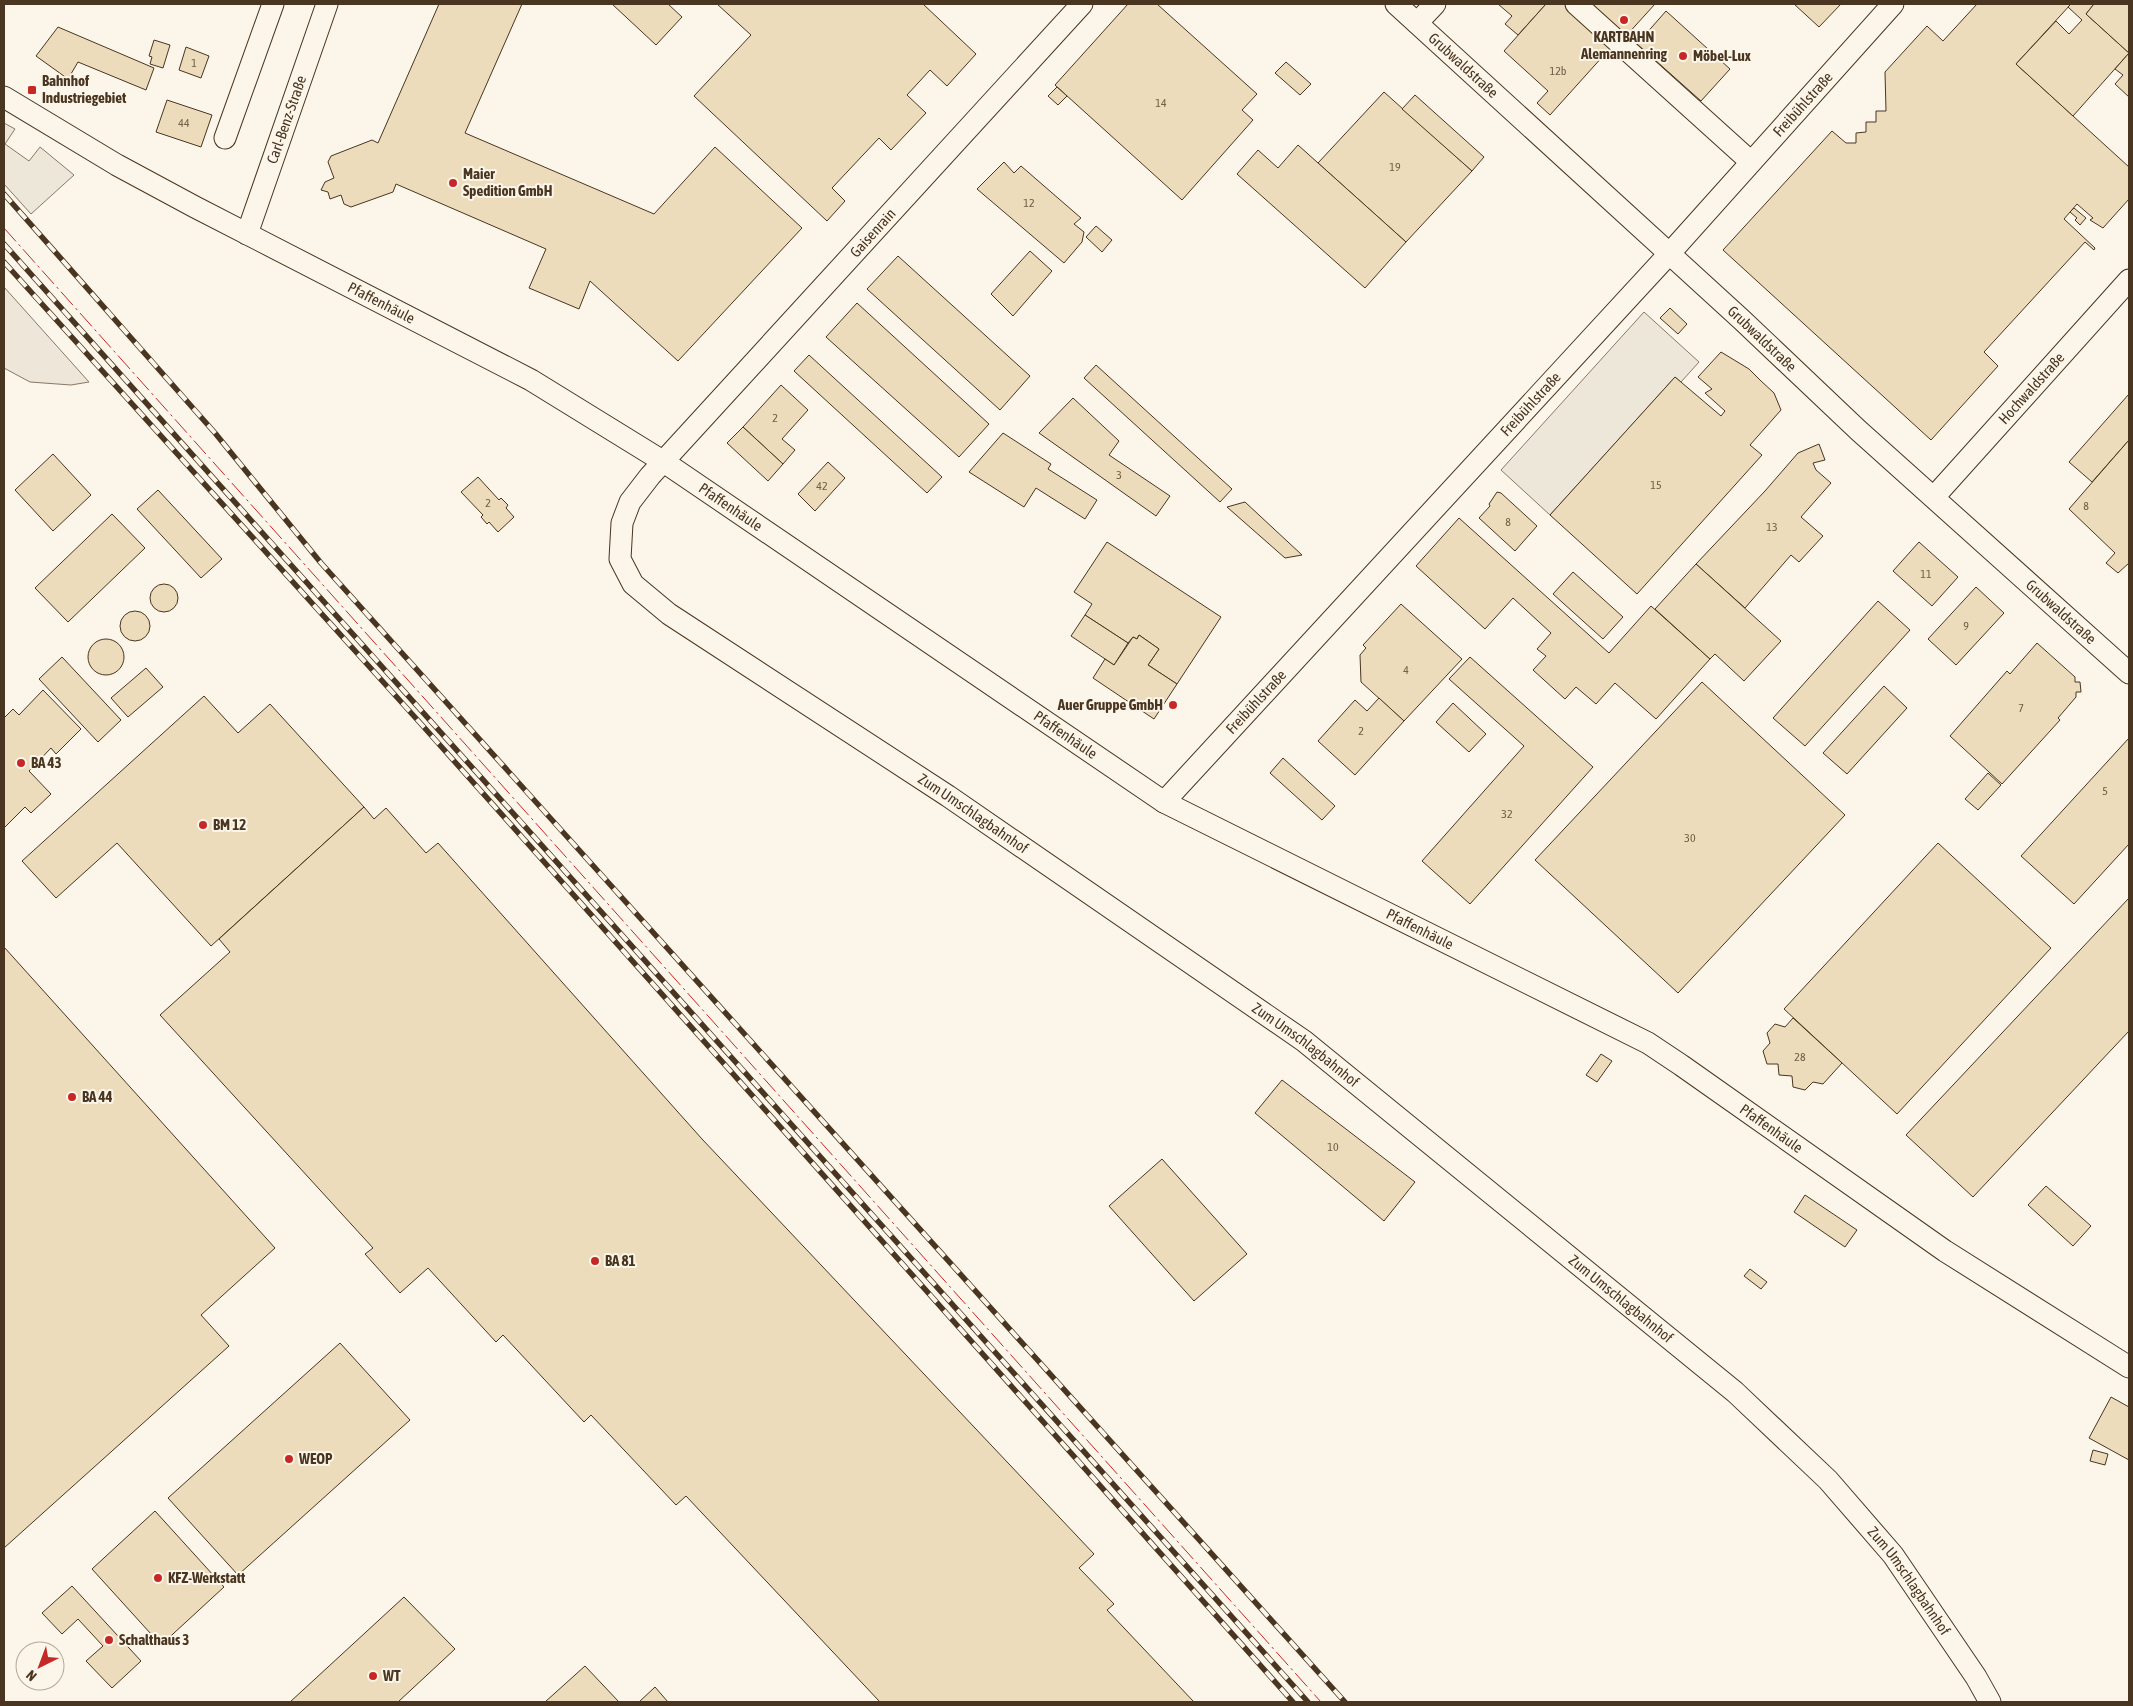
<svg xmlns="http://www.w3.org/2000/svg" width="2133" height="1706" font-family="'Asap Condensed',sans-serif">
  <rect width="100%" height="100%" fill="#fbf6e9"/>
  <path fill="#ede6d9" stroke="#887966" d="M4 287 89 382 71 385 30 382 4 368Z"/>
  <g fill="#ede7d9" stroke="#887966">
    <path d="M4 123 15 129 5 144 29 161 40 147 74 175 31 214 4 184Z"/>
    <path d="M1644 312 1699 362 1681 382 1675 377 1550 515 1501 470Z"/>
  </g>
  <g fill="#ecdcbc" stroke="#4a3520">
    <path d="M439 4H522L465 133 654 214 715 147 802 228 678 361 590 281 579 309 529 288 546 249 396 184 393 192 351 207 344 204 341 195 330 199 328 192 321 190 325 182 334 178 328 162 331 156 372 140 378 143Z"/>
    <path d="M612 4H668L682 17 656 45Z"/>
    <path d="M717 4H923L976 54 947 86 930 70 907 95 926 113 891 150 879 138 832 188 845 201 827 221 694 96 751 35Z"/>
    <path d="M1128 4H1157L1257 94 1242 110 1253 120 1182 200 1055 85Z"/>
    <path d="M1498 4H1546L1518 35 1505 24 1512 16Z"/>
    <path d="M1546 4H1566L1613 45 1550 115 1537 103 1548 91 1504 51Z"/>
    <path d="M1591 4H1655L1626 36Z"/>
    <path d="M1794 4H1841L1819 27Z"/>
    <path d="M1977 4H2071L2016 64 2129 167V199L2103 228 2090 220 2093 218 2077 204 2064 219 2095 248 2094 250 2085 242 1984 352 1998 366 1931 440 1723 250 1832 131 1846 143H1856V133L1866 132V122H1876V111H1886L1885 72 1927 26 1943 41Z"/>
    <path d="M2071 4H2094L2086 14 2129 53 2073 116 2016 64 2056 21 2069 34 2082 20 2068 7Z"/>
    <path d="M2094 4H2129V97L2115 84 2123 75 2115 69 2129 53 2086 14Z"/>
    <path d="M1666 11 1730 69 1701 101 1637 44Z"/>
    <path d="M58 27 154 68 146 90 78 62 68 79 36 56Z"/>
    <path d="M154 40 170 45 163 68 150 64 152 57 149 56Z"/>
    <path d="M186 47 209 56 201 78 179 70Z"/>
    <path d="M1286 62 1311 84 1300 95 1275 73Z"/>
    <path d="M1057 87 1067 96 1058 105 1048 96Z"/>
    <path d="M1384 92 1472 171 1406 242 1318 163Z"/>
    <path d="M1415 95 1484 157 1472 171 1402 109Z"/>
    <path d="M167 100 212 115 201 147 156 132Z"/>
    <path d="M1298 145 1406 242 1365 288 1237 174 1258 150 1278 168Z"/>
    <path d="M1004 162 1014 173 1021 166 1081 218 1074 224 1084 232 1082 242 1064 263 977 189Z"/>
    <path d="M2074 208 2086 218 2080 225 2075 220 2077 218 2070 212Z"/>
    <path d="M1096 226 1112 240 1102 252 1086 237Z"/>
    <path d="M1030 251 1052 271 1013 316 991 294Z"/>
    <path d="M898 256 1030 376 1000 410 867 289Z"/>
    <path d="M857 303 989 424 959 457 826 337Z"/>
    <path d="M1670 308 1687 324 1678 334 1660 318Z"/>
    <path d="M1721 352 1749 369 1760 380 1774 393 1781 410 1750 445 1762 455 1637 594 1550 515 1675 377 1721 416 1725 411 1705 393 1712 389 1698 377Z"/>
    <path d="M809 355 942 477 927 493 794 371Z"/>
    <path d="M1096 365 1232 489 1220 502 1084 378Z"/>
    <path d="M781 385 808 410 782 439 795 450 783 464 743 427Z"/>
    <path d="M2129 394V440L2092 482 2069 462Z"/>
    <path d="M1073 398 1119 441 1109 455 1170 496 1156 516 1039 433Z"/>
    <path d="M743 427 783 464 768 481 727 443Z"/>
    <path d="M1003 433 1051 464 1048 469 1097 500 1085 519 1036 488 1024 507 969 472Z"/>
    <path d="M2129 440V563L2118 573 2106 563 2115 553 2069 509Z"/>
    <path d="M1819 444 1825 460 1813 463 1816 470 1831 483 1801 517 1823 536 1799 562 1791 555 1745 608 1696 564 1765 491 1798 453Z"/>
    <path d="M53 454 91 495 53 531 15 490Z"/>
    <path d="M828 462 845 478 815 511 798 494Z"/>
    <path d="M478 477 499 500 501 498 508 505 506 508 514 517 498 532 489 522 487 524 481 517 483 515 461 492Z"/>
    <path d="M158 490 222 559 201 578 137 509Z"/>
    <path d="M1497 492 1501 493 1537 526 1515 551 1479 518 1490 506 1489 504Z"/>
    <path d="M1245 502 1302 555 1285 558 1227 507Z"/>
    <path d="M112 514 145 548 68 622 35 588Z"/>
    <path d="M1459 518 1609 653 1651 606 1710 659 1656 719 1615 683 1596 704 1576 687 1565 699 1533 670 1546 656 1537 649 1551 633 1513 598 1485 629 1416 566Z"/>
    <path d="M1107 542 1221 617 1177 684 1148 665 1159 649 1139 635 1137 639 1133 637 1128 643 1085 615 1092 604 1074 592Z"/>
    <path d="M1919 542 1958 577 1932 606 1893 571Z"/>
    <path d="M1696 564 1781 641 1744 681 1715 654 1710 659 1655 609Z"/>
    <path d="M1573 572 1623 617 1603 639 1553 594Z"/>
    <circle cx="164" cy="598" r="14"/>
    <path d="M1976 587 2004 613 1956 665 1928 639Z"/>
    <path d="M1878 601 1910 630 1805 746 1773 718Z"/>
    <path d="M1401 604 1462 659 1404 721 1361 682 1360 655 1366 648 1363 645Z"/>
    <circle cx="135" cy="626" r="15"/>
    <path d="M1085 615 1128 643 1114 665 1071 636Z"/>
    <path d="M1139 635 1159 649 1148 665 1177 684 1154 719 1093 678 1105 659 1114 665 1133 637 1137 639Z"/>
    <circle cx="106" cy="657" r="18"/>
    <path d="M2037 643 2075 677V682H2080L2081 692H2076V697L2058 718 2060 720 2002 784 1950 736 2007 671 2010 674Z"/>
    <path d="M62 657 121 720 98 742 39 679Z"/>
    <path d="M1470 657 1593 767 1470 904 1422 861 1524 746 1449 679Z"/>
    <path d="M146 668 163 687 128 717 111 698Z"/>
    <path d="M1702 682 1845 815 1678 993 1535 860Z"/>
    <path d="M1884 686 1907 708 1847 774 1823 753Z"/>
    <path d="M43 690 81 729 56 754 51 748 29 771 51 794 31 813 25 807 4 828V718L13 709 19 715Z"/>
    <path d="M204 696 238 733 270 704 364 807 211 946 117 843 56 898 22 861Z"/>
    <path d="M1379 698 1404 721 1355 775 1318 741 1355 700 1367 711Z"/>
    <path d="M1453 703 1486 734 1469 752 1436 722Z"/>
    <path d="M2129 738V844L2074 904 2021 856Z"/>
    <path d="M1283 758 1335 806 1322 820 1270 773Z"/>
    <path d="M1988 773 2001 785 1978 810 1965 799Z"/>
    <path d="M364 807 374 819 386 808 426 853 438 843 702 1139 1094 1554 1079 1568 1114 1604 1107 1610 1194 1702H880L686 1496 676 1505 591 1415 584 1422 503 1335 496 1342 428 1268 400 1293 365 1254 373 1248 160 1015 230 952 219 939Z"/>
    <path d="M1938 843 2051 948 1897 1114 1784 1009Z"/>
    <path d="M2129 898V1031L1973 1197 1906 1135Z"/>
    <path d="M4 947 275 1248 201 1315 229 1346 4 1548Z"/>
    <path d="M1793 1018 1842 1063 1823 1084 1813 1082 1805 1090 1793 1087 1792 1076 1779 1075 1778 1064H1767L1763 1051 1770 1043 1767 1033 1775 1024 1785 1027Z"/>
    <path d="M1601 1054 1612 1061 1597 1082 1586 1075Z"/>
    <path d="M1282 1080 1415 1182 1384 1221 1255 1113Z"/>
    <path d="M1162 1159 1247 1254 1194 1301 1109 1206Z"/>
    <path d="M2046 1186 2091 1226 2073 1246 2028 1205Z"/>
    <path d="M1805 1195 1857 1230 1845 1247 1794 1212Z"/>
    <path d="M1750 1269 1767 1282 1761 1289 1744 1276Z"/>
    <path d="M340 1343 410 1420 238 1575 168 1498Z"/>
    <path d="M2111 1397 2129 1407V1460L2089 1438Z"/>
    <path d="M2093 1450 2108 1454 2105 1465 2090 1461Z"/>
    <path d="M155 1511 224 1587 161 1645 92 1569Z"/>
    <path d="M72 1586 141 1661 112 1688 86 1661 103 1646 78 1619 62 1634 42 1613Z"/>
    <path d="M404 1597 455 1649 398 1702H290Z"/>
    <path d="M585 1666 619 1702H545Z"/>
    <path d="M655 1687 668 1702H639Z"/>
  </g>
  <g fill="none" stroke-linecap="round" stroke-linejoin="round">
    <g stroke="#4a3520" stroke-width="23">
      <g id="minor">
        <path id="s1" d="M1082 4 650 476 630 502 622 523 620 559 633 584 669 614 948 796 1304 1041 1735 1392 1828 1480 1893 1555 1976 1677 1990 1702"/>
        <path id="s2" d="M1396 4 1742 320 1858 430 2129 673"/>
        <path d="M1576 4 1751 162"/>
        <path d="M1417 23 1435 4"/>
        <path id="s3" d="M4 97 117 165 195 207 531 380 664 462 1164 802 1648 1043 1681 1065 1945 1251 2129 1367"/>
        <path d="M225 138 273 4"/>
        <path id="s4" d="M247 234 327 4"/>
        <path id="s5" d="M1934 497 2129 280"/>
        <path id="s6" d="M1164 802 1669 254 1893 4"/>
      </g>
    </g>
    <use href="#minor" stroke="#fbf6e9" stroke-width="21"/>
    <g stroke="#4a3520" stroke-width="5.5">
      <g id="rail">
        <path d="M4 194 215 433 321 563 1345 1702"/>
        <path d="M4 244 1308 1702"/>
        <path d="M4 262 422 725 1293 1702"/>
      </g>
    </g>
    <use href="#rail" stroke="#fbf6e9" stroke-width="4" stroke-dasharray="11" stroke-linecap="butt"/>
    <path stroke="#c62828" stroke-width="1" stroke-dasharray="18 4 2.5 4" stroke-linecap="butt" d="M4 228 1321 1702"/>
  </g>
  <g fill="#c62828" stroke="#fbf6e9" stroke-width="2">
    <circle cx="1624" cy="20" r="5"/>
    <circle cx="1683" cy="56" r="5"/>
    <rect x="27" y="85" width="10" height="10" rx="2.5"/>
    <circle cx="453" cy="183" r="5"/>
    <circle cx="1173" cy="705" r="5"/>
    <circle cx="21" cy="763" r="5"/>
    <circle cx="203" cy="825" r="5"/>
    <circle cx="72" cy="1097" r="5"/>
    <circle cx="595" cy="1261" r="5"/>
    <circle cx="289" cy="1459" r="5"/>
    <circle cx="158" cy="1578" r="5"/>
    <circle cx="109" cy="1640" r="5"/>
    <circle cx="373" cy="1676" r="5"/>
  </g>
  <g text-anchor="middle" stroke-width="4" stroke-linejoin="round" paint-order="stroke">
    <g font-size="12" fill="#725f47">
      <text x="194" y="67">1</text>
      <text x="1558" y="75">12b</text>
      <text x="1161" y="107">14</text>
      <text x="184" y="127">44</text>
      <text x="1395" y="171">19</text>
      <text x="1029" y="207">12</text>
      <text x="775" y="422">2</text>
      <text x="1119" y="479">3</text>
      <text x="1656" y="489">15</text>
      <text x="822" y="490">42</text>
      <text x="488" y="507">2</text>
      <text x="2086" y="510">8</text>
      <text x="1508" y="526">8</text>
      <text x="1772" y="531">13</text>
      <text x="1926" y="578">11</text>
      <text x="1966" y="630">9</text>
      <text x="1406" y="674">4</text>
      <text x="2021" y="712">7</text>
      <text x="1361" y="735">2</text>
      <text x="2105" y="795">5</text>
      <text x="1507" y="818">32</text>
      <text x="1690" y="842">30</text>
      <text x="1800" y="1061">28</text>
      <text x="1333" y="1151">10</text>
    </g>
    <g font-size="15" font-weight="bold" fill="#4a3520" stroke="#fbf6e9" text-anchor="start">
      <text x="1624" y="42" text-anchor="middle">KARTBAHN<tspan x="1624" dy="17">Alemannenring</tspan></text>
      <text x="1693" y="61">Möbel-Lux</text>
      <text x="42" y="86">Bahnhof<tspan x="42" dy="17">Industriegebiet</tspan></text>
      <text x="463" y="179">Maier<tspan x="463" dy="17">Spedition GmbH</tspan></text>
      <text x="1163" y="710" text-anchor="end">Auer Gruppe GmbH</text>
      <text x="31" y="768">BA 43</text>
      <text x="213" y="830">BM 12</text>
      <text x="82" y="1102">BA 44</text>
      <text x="605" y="1266">BA 81</text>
      <text x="299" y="1464">WEOP</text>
      <text x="168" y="1583">KFZ-Werkstatt</text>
      <text x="119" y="1645">Schalthaus 3</text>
      <text x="383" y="1681">WT</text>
    </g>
    <g font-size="15" fill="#4a3520" stroke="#fbf6e9">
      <text dy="5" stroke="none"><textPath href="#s2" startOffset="91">Grubwaldstraße</textPath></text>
      <text dy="5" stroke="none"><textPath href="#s6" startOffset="946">Freibühlstraße</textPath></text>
      <text dy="5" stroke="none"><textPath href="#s4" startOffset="121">Carl-Benz-Straße</textPath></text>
      <text transform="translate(873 233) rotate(-48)" y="5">Gaisenrain</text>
      <text dy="5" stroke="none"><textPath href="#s3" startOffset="430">Pfaffenhäule</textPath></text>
      <text dy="5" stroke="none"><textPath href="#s2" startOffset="496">Grubwaldstraße</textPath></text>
      <text dy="5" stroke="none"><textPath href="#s5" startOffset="146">Hochwaldstraße</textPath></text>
      <text dy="5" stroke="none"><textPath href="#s6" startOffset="541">Freibühlstraße</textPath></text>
      <text dy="5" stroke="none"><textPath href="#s3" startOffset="835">Pfaffenhäule</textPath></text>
      <text dy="5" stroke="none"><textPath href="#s2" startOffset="901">Grubwaldstraße</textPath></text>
      <text dy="5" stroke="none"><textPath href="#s6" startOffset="136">Freibühlstraße</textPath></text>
      <text dy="5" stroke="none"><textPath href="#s3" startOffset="1240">Pfaffenhäule</textPath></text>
      <text dy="5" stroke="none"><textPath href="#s1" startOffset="1170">Zum Umschlagbahnhof</textPath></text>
      <text dy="5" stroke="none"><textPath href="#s3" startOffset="1645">Pfaffenhäule</textPath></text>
      <text dy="5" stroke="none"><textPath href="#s1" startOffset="1575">Zum Umschlagbahnhof</textPath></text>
      <text dy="5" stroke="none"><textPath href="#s3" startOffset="2050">Pfaffenhäule</textPath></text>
      <text dy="5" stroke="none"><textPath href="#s1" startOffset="1980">Zum Umschlagbahnhof</textPath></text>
      <text dy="5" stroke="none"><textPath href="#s1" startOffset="2385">Zum Umschlagbahnhof</textPath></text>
    </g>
  </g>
  <rect width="2133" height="1706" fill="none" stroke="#4a3520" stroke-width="10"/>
  <g transform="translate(40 1666) rotate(222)"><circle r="24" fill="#fbf6e9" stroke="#b4a999"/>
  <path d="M0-4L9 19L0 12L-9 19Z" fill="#c62828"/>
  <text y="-8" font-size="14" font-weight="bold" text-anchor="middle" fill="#4a3520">N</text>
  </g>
</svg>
